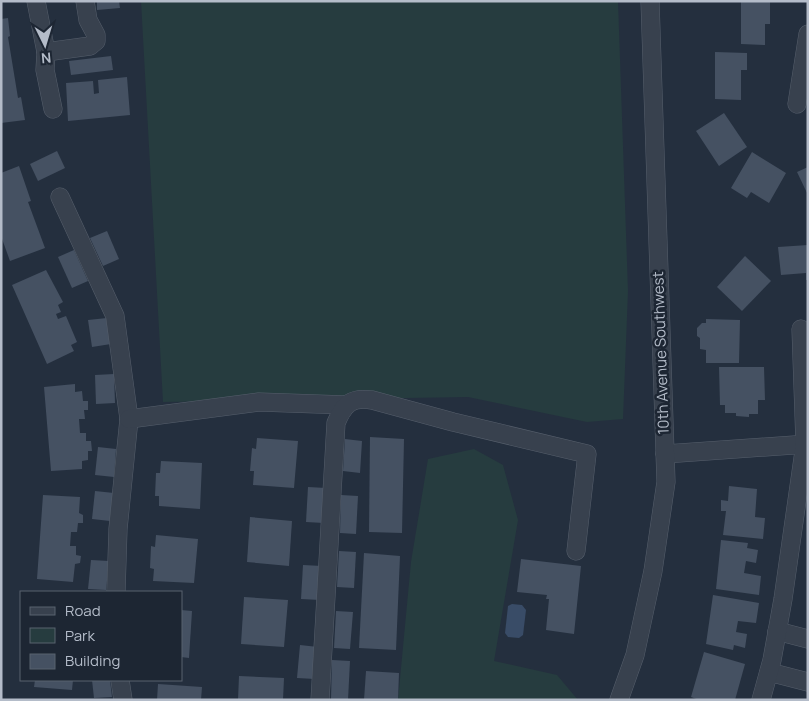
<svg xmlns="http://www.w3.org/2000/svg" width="809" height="701" font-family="Manrope,sans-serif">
  <rect width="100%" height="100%" fill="#242f3e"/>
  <g fill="#263c3f">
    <path d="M141 1H618L628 291 623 419 587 422 468 397 163 402Z"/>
    <path d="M474 449 503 465 518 520 494 661 557 675 578 700H398L411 562 428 459Z"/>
  </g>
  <path fill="#394c67" d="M512 604 522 605 526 610 523 635 519 638 508 637 505 633 508 606Z"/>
  <g fill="#455162">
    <path d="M97 1H119L120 8 97 10Z"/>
    <path d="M741 1H770V24H765V45L741 44Z"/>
    <path d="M8 18 10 36 8 37 18 98 21 97 25 120 1 123V19Z"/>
    <path d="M715 52 747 53V70H741V100L715 99Z"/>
    <path d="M111 56 113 70 71 75 69 61Z"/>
    <path d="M127 77 130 115 68 121 66 83 93 81 94 94 99 93 98 80Z"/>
    <path d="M724 113 747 147 719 166 696 131Z"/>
    <path d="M57 151 65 168 38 181 30 164Z"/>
    <path d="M752 152 786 173 769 203 751 192 747 198 731 188Z"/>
    <path d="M19 166 31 201 28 202 45 248 10 261 1 236V173Z"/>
    <path d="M808 167V195L797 172Z"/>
    <path d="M107 231 119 259 103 266 90 238Z"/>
    <path d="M808 245V280H806V273L781 275 778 247Z"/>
    <path d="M74 250 88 281 72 288 58 257Z"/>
    <path d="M745 256 771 281 742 311 717 287Z"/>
    <path d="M46 270 63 302 58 305 61 312 56 314 58 319 66 316 77 342 71 345 74 351 47 364 12 285Z"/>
    <path d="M107 318 111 344 92 347 88 320Z"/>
    <path d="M706 319 740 320 739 363H706V350L700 349V338L697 336V328L702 323H706Z"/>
    <path d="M719 367H764L765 400H758V414H749V417L736 416V413H725V405H720Z"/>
    <path d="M114 374 115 403 96 404 95 375Z"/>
    <path d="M75 384V392L82 391 83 401H88V410H84L85 419H79L80 433H86V441H91L92 451H88V460L82 461V469L51 471 44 387Z"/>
    <path d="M370 437 404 439 402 533 369 532Z"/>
    <path d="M257 438 298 441 294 488 253 485 254 471H250L252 448 256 449Z"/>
    <path d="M345 439 362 441 360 473 343 471Z"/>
    <path d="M98 447 116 449 114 477 95 475Z"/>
    <path d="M161 461 202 463 200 509 159 506V496H155L156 473H160Z"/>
    <path d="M729 486 757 489 755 517 765 518 763 539 723 535 726 511H721V500L728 501Z"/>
    <path d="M308 487 326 488 324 523 306 522Z"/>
    <path d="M95 491 114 493 110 521 92 519Z"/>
    <path d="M43 495 80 497 79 513 83 515V523H78L77 532H71L70 546H76V555L81 556 80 563 75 564 73 582 37 579Z"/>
    <path d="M341 495 358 496 356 534 340 533Z"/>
    <path d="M250 517 292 521 289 566 247 562Z"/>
    <path d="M156 535 198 539 194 583 153 581 154 569 150 568 151 546 155 547Z"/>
    <path d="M721 540 748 543 747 548 758 550 756 563 746 561 744 573 761 576 759 595 716 589Z"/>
    <path d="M339 551 356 552 354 588 337 587Z"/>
    <path d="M364 553 400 556 396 650 359 648Z"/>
    <path d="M521 559 581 566 574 634 546 630 549 599H546L547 595 517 592Z"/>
    <path d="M91 560 109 561 106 590 88 589Z"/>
    <path d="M303 565 322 566 320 600 301 599Z"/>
    <path d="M713 595 759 603 756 623 738 621 736 632 747 634 745 648 734 645 733 650 706 644Z"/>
    <path d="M244 597 288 600 284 647 241 644Z"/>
    <path d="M181 610 192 611 189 658 181 657Z"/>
    <path d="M336 611 353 612 350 649 334 648Z"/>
    <path d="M300 645 318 647 315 679 297 678Z"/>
    <path d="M704 652 745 664 735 700H699L691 697Z"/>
    <path d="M332 660 350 661 348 700 331 699Z"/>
    <path d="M366 671 399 673 398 700H364Z"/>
    <path d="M239 676 284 678 283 700H238Z"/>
    <path d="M35 680H73L72 690 34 687Z"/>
    <path d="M92 680H110L112 697 94 698Z"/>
    <path d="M158 684 202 687 201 700H157Z"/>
  </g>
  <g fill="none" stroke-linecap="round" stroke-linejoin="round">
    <g stroke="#565f6c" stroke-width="19">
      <g id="minor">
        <path d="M36 1 46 52 45 70 53 109"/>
        <path d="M46 52 90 46 96 41V35L88 20 85 1"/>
        <path d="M797 104 808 34"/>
        <path d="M60 197 115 316 129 419 118 529 116 592"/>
        <path d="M129 419 259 402 346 405"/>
        <path d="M665 454 808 444"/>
        <path d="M777 631 808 639"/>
        <path d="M769 672 808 682"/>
        <path d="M120 680 123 700"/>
        <path d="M320 700 336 423C344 404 351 397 372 400L453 422 587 454 576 551"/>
        <path d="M619 700 635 655 653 571 666 482 650 1"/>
        <path d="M761 700 772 660 783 599 805 444 801 329"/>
      </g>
    </g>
    <use href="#minor" stroke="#38414e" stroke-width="18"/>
  </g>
  <g text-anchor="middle" stroke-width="5" stroke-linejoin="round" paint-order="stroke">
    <g font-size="15" fill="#b4bcc9" stroke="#1d2633">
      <text transform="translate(661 353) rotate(-92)" y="5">10th Avenue Southwest</text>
    </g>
  </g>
  <rect width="809" height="701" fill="none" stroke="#b4bcc9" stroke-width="5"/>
  <rect x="20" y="591" width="162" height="90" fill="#1d2633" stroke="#59626f"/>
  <rect x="30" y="607" width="25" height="8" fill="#38414e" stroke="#59626f"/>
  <text x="65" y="616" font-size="15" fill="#b4bcc9">Road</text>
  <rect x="30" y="628" width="25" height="15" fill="#263c3f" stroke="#59626f"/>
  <text x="65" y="641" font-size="15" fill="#b4bcc9">Park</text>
  <rect x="30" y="654" width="25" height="15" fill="#455162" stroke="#59626f"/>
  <text x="65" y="666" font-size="15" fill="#b4bcc9">Building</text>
  <g transform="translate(45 45) rotate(175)" stroke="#1d2633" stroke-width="4" paint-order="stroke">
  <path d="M0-4L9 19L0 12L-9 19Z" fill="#b4bcc9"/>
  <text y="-8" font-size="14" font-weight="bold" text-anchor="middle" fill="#b4bcc9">N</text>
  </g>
</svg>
